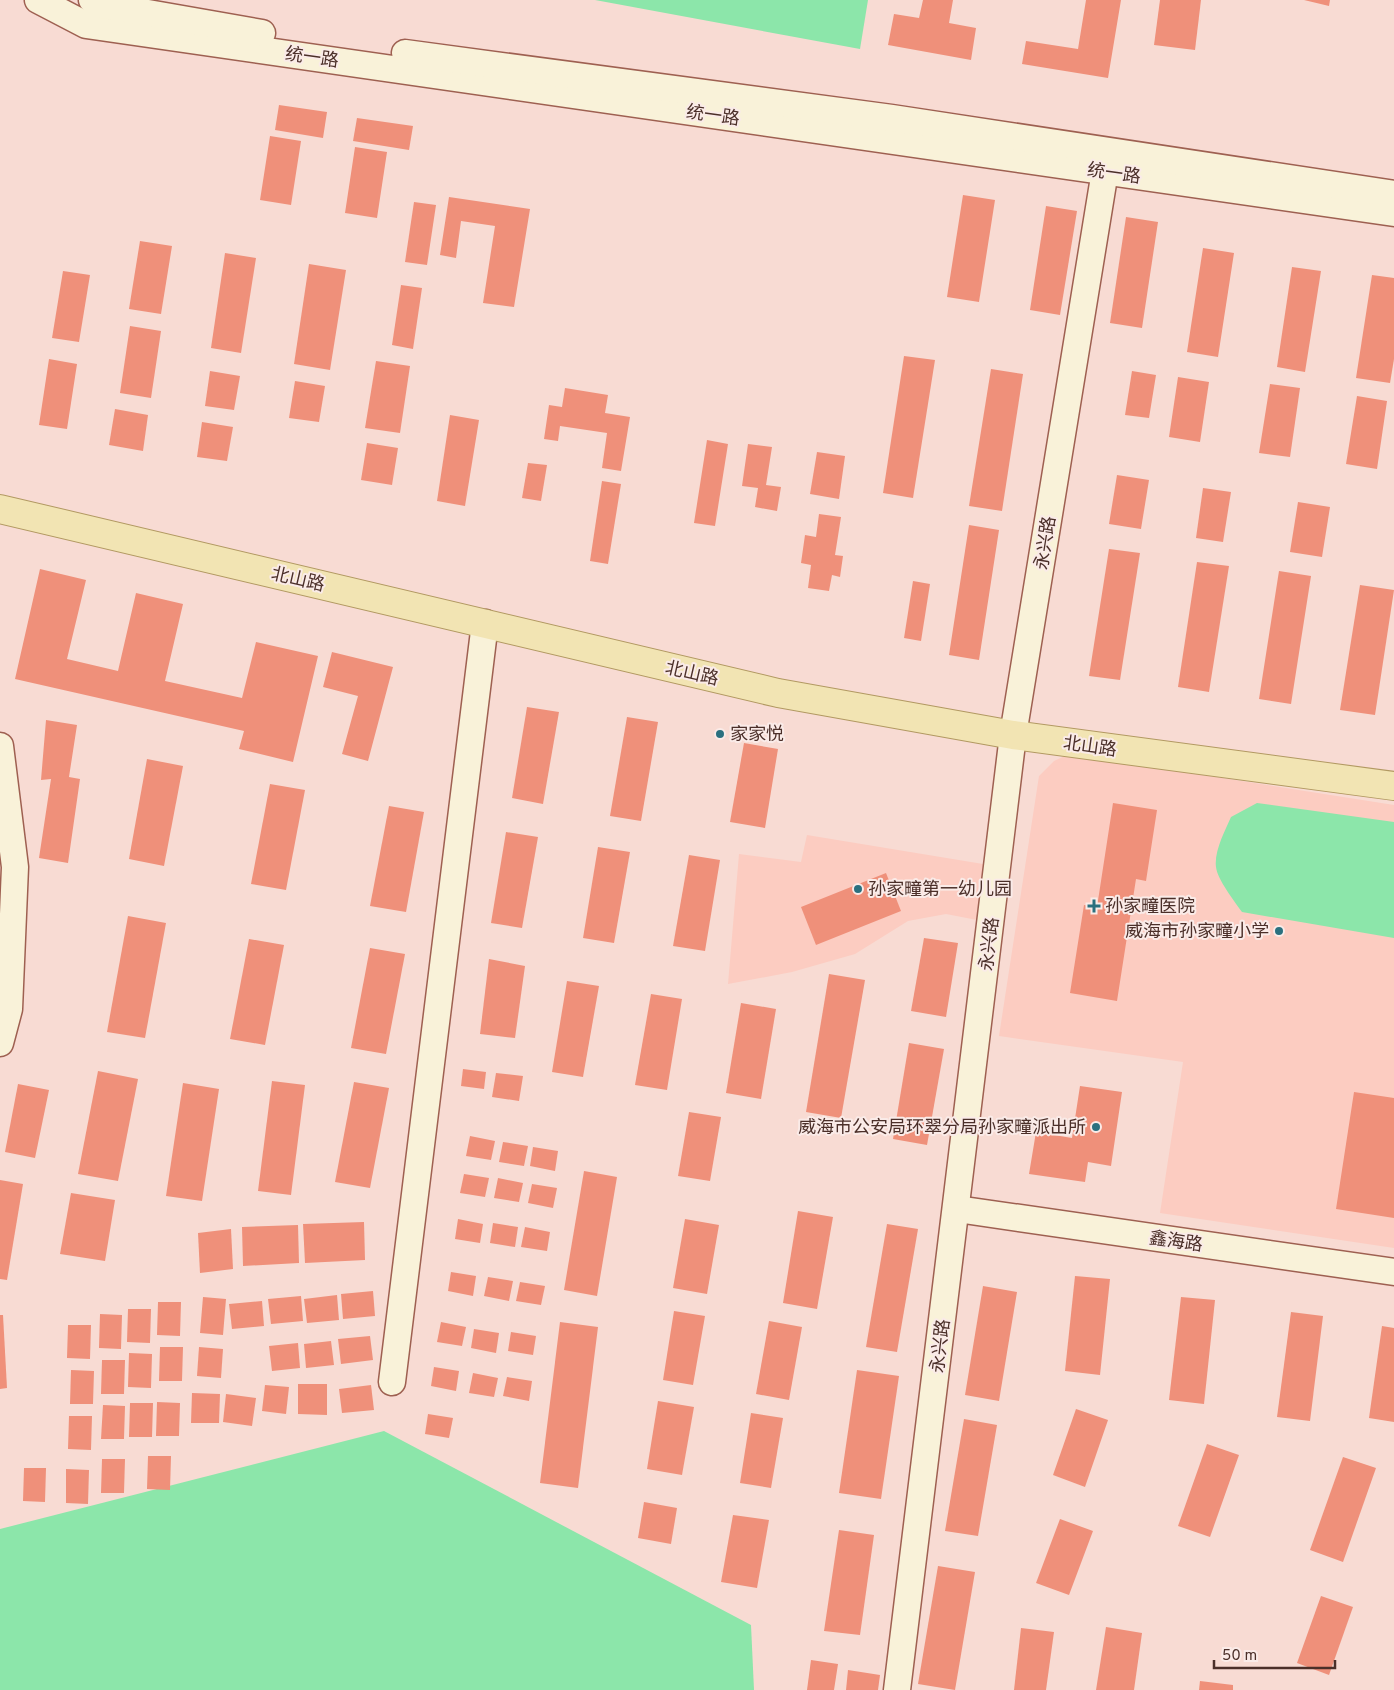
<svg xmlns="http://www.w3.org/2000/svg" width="1394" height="1690" font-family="Overpass,'Noto Sans SC',sans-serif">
  <rect width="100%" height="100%" fill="#f8dbd3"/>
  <g fill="#fcccc1">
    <path d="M1069 754 1394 805V1248L1160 1213 1183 1062 999 1036 1039 776 1054 761Z"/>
    <path d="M807 835 983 864 977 920 946 914 908 921 855 954 792 972 728 984 739 854 801 862Z"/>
  </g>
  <g fill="#8ce6aa">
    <path d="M595 0H868L860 49Z"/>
    <path d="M1257 803 1394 822V938L1242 912C1235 902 1217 879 1216 867 1214 851 1225 831 1231 817Z"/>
    <path d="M384 1431 751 1625 754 1690H0V1529Z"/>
  </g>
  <g fill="#ef907a">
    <path d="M923 0H953L949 23 976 28 971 60 888 45 894 14 919 18Z"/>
    <path d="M1086 0H1121L1108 78 1022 64 1026 41 1078 49Z"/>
    <path d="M1160 0H1201L1195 50 1154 45Z"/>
    <path d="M1304 0H1330L1329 6Z"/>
    <path d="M279 105 327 112 323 138 275 130Z"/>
    <path d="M357 118 413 126 409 150 353 141Z"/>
    <path d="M270 136 301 141 291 205 260 200Z"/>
    <path d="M355 147 387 152 377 218 345 213Z"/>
    <path d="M963 195 995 200 979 302 947 297Z"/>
    <path d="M449 197 530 209 514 307 483 303 495 226 461 221 456 258 440 255Z"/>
    <path d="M414 202 436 205 427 265 405 262Z"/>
    <path d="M1046 206 1077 211 1060 315 1030 310Z"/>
    <path d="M1126 217 1158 222 1142 328 1110 323Z"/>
    <path d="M140 241 172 246 161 314 129 309Z"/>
    <path d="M1203 248 1234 253 1218 357 1187 352Z"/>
    <path d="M225 253 256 258 241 353 211 348Z"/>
    <path d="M309 264 346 270 330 370 294 364Z"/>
    <path d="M1292 267 1321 271 1305 372 1277 367Z"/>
    <path d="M63 271 90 275 79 342 52 338Z"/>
    <path d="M1372 275 1394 278V359L1390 383 1356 378Z"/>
    <path d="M401 285 422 288 413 349 392 345Z"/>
    <path d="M130 326 161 331 151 398 120 393Z"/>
    <path d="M904 356 935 360 913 498 883 493Z"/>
    <path d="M49 359 77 364 67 429 39 425Z"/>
    <path d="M376 361 410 366 400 433 365 428Z"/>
    <path d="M991 369 1023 374 1002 511 969 506Z"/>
    <path d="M210 371 240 376 234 410 205 406Z"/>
    <path d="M1132 371 1156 375 1149 418 1125 415Z"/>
    <path d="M1178 377 1209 382 1200 442 1169 437Z"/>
    <path d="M295 381 325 386 319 422 289 418Z"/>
    <path d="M1270 384 1300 388 1290 457 1259 453Z"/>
    <path d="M565 388 608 395 605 413 630 417 621 471 602 468 607 433 560 426 558 441 544 439 549 405 562 407Z"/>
    <path d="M1357 396 1387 401 1377 469 1346 464Z"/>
    <path d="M115 409 148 415 143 451 109 445Z"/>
    <path d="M450 415 479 420 465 506 437 501Z"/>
    <path d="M202 422 233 427 227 461 197 457Z"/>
    <path d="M707 440 728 444 715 526 694 523Z"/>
    <path d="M367 443 398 448 392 485 361 480Z"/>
    <path d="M748 444 772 447 766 485 781 487 777 511 755 507 758 488 742 486Z"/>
    <path d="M817 452 845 456 839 499 810 494Z"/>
    <path d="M528 463 547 465 541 501 522 498Z"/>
    <path d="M1117 475 1149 480 1141 529 1109 524Z"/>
    <path d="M602 481 621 484 608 564 590 561Z"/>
    <path d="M1203 488 1231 492 1223 542 1196 538Z"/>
    <path d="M1298 502 1330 507 1322 557 1290 552Z"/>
    <path d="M819 514 841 517 835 555 843 556 840 577 832 575 829 591 808 588 811 565 801 563 805 535 816 537Z"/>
    <path d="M969 525 999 530 979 660 949 655Z"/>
    <path d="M1109 549 1140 553 1120 680 1089 676Z"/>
    <path d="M1197 562 1229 566 1209 692 1178 687Z"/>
    <path d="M40 569 86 580 67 659 118 671 136 593 183 604 165 681 242 698 256 642 318 656 293 762 239 749 244 731 15 679Z"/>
    <path d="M1279 571 1311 576 1291 704 1259 699Z"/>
    <path d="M913 581 930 584 921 641 904 638Z"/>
    <path d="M1360 585 1394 590 1375 715 1340 710Z"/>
    <path d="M332 652 393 667 368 761 342 754 358 696 323 687Z"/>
    <path d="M527 707 559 712 543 804 512 798Z"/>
    <path d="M627 717 658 722 641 821 610 816Z"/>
    <path d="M46 720 77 725 69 777 80 779 68 863 39 858 51 779 41 780Z"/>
    <path d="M744 743 778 749 765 828 730 822Z"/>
    <path d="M147 759 183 766 164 866 129 859Z"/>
    <path d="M270 784 305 790 286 890 251 884Z"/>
    <path d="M1113 803 1157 810 1146 881 1136 879 1117 1001 1070 993 1084 905 1097 907Z"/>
    <path d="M389 806 424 812 406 912 370 906Z"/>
    <path d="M506 832 538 837 522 928 491 923Z"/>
    <path d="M598 847 630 852 614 943 583 938Z"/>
    <path d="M689 855 720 860 705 951 673 946Z"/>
    <path d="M886 873 901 911 816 945 801 907Z"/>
    <path d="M128 916 166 923 145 1038 107 1032Z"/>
    <path d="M924 938 958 943 946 1017 911 1011Z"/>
    <path d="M249 939 284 945 265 1045 230 1039Z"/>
    <path d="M370 948 405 954 386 1054 351 1048Z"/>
    <path d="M489 959 525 966 515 1038 480 1034Z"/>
    <path d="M829 974 865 980 841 1118 806 1112Z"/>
    <path d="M567 981 599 986 583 1077 552 1072Z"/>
    <path d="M651 994 682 999 667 1090 635 1085Z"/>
    <path d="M741 1003 776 1009 761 1099 726 1093Z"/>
    <path d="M909 1043 944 1049 927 1145 893 1139Z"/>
    <path d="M463 1069 486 1072 484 1089 461 1086Z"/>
    <path d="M98 1071 138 1079 118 1181 78 1174Z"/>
    <path d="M496 1073 523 1076 519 1101 492 1097Z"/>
    <path d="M272 1081 305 1085 291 1195 258 1191Z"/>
    <path d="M354 1082 389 1088 370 1188 335 1182Z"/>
    <path d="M183 1083 219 1089 202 1201 166 1196Z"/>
    <path d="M18 1084 49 1090 35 1158 5 1152Z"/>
    <path d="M1080 1086 1122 1092 1111 1166 1088 1162 1085 1182 1029 1174 1036 1132 1072 1138Z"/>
    <path d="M1354 1092 1394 1098V1218L1336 1209Z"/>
    <path d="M689 1112 721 1117 710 1181 678 1176Z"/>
    <path d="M470 1136 495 1141 491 1160 466 1156Z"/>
    <path d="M503 1142 528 1146 524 1166 499 1162Z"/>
    <path d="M533 1147 558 1151 555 1171 530 1166Z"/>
    <path d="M584 1171 617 1177 597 1296 564 1290Z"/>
    <path d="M464 1174 489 1178 485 1197 460 1193Z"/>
    <path d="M498 1178 523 1183 519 1202 494 1198Z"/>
    <path d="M0 1180 23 1184 7 1280 0 1279Z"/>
    <path d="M532 1184 557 1188 553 1208 528 1203Z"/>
    <path d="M71 1193 115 1200 105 1261 60 1254Z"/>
    <path d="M798 1211 833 1217 817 1309 783 1303Z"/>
    <path d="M458 1219 483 1224 480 1243 455 1239Z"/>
    <path d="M685 1219 719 1225 707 1294 673 1288Z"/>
    <path d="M364 1222 365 1260 305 1263 303 1224Z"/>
    <path d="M493 1223 518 1227 515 1247 490 1243Z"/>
    <path d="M887 1224 918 1229 897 1352 866 1347Z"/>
    <path d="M298 1225 299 1263 243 1266 242 1227Z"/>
    <path d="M525 1227 550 1232 547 1251 521 1247Z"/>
    <path d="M231 1229 233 1269 200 1273 198 1233Z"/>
    <path d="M451 1272 476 1276 473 1296 448 1291Z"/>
    <path d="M1075 1276 1110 1279 1100 1375 1065 1371Z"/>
    <path d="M488 1277 513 1281 509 1301 484 1296Z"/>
    <path d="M520 1282 545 1286 541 1305 516 1301Z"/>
    <path d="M983 1286 1017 1292 999 1401 965 1395Z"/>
    <path d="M373 1291 375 1316 343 1319 341 1294Z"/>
    <path d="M337 1295 339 1320 307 1323 304 1299Z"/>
    <path d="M301 1296 303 1321 271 1324 268 1299Z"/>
    <path d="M203 1297 226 1299 223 1335 200 1333Z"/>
    <path d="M1181 1297 1215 1300 1204 1404 1169 1400Z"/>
    <path d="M262 1301 264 1326 232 1329 229 1304Z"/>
    <path d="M158 1302H181L180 1336 157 1335Z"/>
    <path d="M128 1309H151L150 1343 127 1342Z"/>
    <path d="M674 1311 705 1316 693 1385 663 1380Z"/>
    <path d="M1291 1312 1323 1316 1310 1421 1277 1417Z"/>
    <path d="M100 1314 122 1315 121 1349 99 1348Z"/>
    <path d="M0 1315H3L7 1388 0 1389Z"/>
    <path d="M769 1321 802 1327 789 1400 756 1394Z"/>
    <path d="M441 1322 466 1327 462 1346 437 1342Z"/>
    <path d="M560 1322 598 1327 578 1488 540 1483Z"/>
    <path d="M68 1325H91L90 1359 67 1358Z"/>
    <path d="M1382 1326 1394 1328V1422L1369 1418Z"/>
    <path d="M474 1329 499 1333 496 1353 471 1348Z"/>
    <path d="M511 1332 536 1336 533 1355 508 1351Z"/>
    <path d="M370 1336 373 1360 341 1364 338 1339Z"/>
    <path d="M331 1341 334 1365 306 1368 304 1344Z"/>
    <path d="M298 1343 300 1368 272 1371 269 1346Z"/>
    <path d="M160 1347H183L182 1381H159Z"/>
    <path d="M199 1347 223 1349 221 1378 197 1376Z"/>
    <path d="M129 1353 152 1354 151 1388 128 1387Z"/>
    <path d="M102 1360H125L124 1394H101Z"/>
    <path d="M434 1367 459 1371 456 1391 431 1386Z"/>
    <path d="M71 1370 94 1371 93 1404H70Z"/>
    <path d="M857 1370 899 1376 881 1499 839 1493Z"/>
    <path d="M473 1373 498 1378 494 1397 469 1393Z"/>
    <path d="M507 1377 532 1381 529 1401 503 1396Z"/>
    <path d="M298 1384H327V1415L298 1414Z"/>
    <path d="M265 1385 289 1387 286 1414 262 1411Z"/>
    <path d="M371 1385 374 1410 342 1413 339 1389Z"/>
    <path d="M192 1393 220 1394 219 1423H191Z"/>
    <path d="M226 1394 256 1398 252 1426 223 1422Z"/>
    <path d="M658 1401 694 1407 682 1475 647 1469Z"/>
    <path d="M157 1402 180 1403 179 1436H156Z"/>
    <path d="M130 1403H153L152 1437H129Z"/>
    <path d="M103 1405 125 1406 124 1439H101Z"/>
    <path d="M1076 1409 1108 1420 1085 1487 1053 1475Z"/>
    <path d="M751 1413 783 1418 771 1488 740 1483Z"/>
    <path d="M428 1414 453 1418 449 1438 425 1434Z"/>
    <path d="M69 1416H92L91 1450 68 1449Z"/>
    <path d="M964 1419 997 1425 978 1536 945 1531Z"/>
    <path d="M1207 1444 1239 1455 1210 1537 1178 1526Z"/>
    <path d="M148 1456H171L170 1490 147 1489Z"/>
    <path d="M1343 1457 1376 1468 1343 1562 1310 1550Z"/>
    <path d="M102 1459H125L124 1493H101Z"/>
    <path d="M24 1468H46L45 1502 23 1501Z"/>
    <path d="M66 1469 89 1470 88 1504 66 1503Z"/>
    <path d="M644 1502 677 1508 671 1544 638 1538Z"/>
    <path d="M733 1515 769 1520 757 1588 721 1582Z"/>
    <path d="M1060 1519 1093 1531 1069 1595 1036 1583Z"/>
    <path d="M839 1530 874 1535 860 1635 824 1631Z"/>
    <path d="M938 1566 975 1572 955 1690 918 1684Z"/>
    <path d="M1321 1596 1353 1607 1329 1675 1297 1663Z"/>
    <path d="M1106 1627 1142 1633 1134 1690H1096Z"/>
    <path d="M1021 1628 1054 1632 1046 1690H1014Z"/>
    <path d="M811 1660 838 1664 834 1690H807Z"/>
    <path d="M848 1670 880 1675 878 1690H846Z"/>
    <path d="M1200 1681 1233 1685V1690H1199Z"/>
  </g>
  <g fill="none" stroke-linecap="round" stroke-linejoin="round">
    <g stroke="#9e6051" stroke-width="29">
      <g id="secondary">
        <path d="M38 0 86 25 1394 213"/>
        <path d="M92 0 102 5 262 33"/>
        <path d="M405 53 892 118 1394 194"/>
        <path d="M0 746 15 867 9 1009 0 1043"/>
        <path d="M957 1209 1394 1272"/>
        <path d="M392 1382 485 623"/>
        <path d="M897 1690 1013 735 1105 171"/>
      </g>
    </g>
    <g stroke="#b29962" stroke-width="30">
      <path id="primary" d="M0 509 778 693 1013 735 1394 786"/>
    </g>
    <use href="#secondary" stroke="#f9f2d9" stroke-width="26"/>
    <use href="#primary" stroke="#f2e4b3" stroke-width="28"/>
  </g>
  <g fill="#2b707f" stroke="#faebe8" stroke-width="2">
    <circle cx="720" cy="734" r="5"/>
    <circle cx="858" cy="889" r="5"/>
    <path d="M1091.5 898.5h5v5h5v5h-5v5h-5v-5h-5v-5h5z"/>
    <circle cx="1279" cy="931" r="5"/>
    <circle cx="1096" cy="1127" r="5"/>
  </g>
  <g text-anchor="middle" stroke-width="4" stroke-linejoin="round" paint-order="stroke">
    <g font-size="18" fill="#4b2f29" stroke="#faebe8">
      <text transform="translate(312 57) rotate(8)" y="6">统一路</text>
      <text transform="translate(713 115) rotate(8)" y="6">统一路</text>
      <text transform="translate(1114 173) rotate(8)" y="6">统一路</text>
      <text transform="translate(1045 543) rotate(-81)" y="6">永兴路</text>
      <text transform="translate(298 579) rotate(13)" y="6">北山路</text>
      <text transform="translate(692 673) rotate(13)" y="6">北山路</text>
      <text transform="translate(1090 746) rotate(8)" y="6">北山路</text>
      <text transform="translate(989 944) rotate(-83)" y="6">永兴路</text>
      <text transform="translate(1176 1241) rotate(8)" y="6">鑫海路</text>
      <text transform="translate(940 1346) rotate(-83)" y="6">永兴路</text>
    </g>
    <g font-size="18" fill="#4b2f29" stroke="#faebe8" text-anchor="start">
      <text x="730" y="740">家家悦</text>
      <text x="868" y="895">孙家疃第一幼儿园</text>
      <text x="1105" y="912">孙家疃医院</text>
      <text x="1269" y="937" text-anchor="end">威海市孙家疃小学</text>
      <text x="1086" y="1133" text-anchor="end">威海市公安局环翠分局孙家疃派出所</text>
    </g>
  </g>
  <path d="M1214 1660v8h121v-8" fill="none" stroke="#4b2f29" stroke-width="2.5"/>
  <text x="1222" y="1660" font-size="15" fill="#4b2f29" stroke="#faebe8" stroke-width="4" paint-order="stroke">50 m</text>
</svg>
